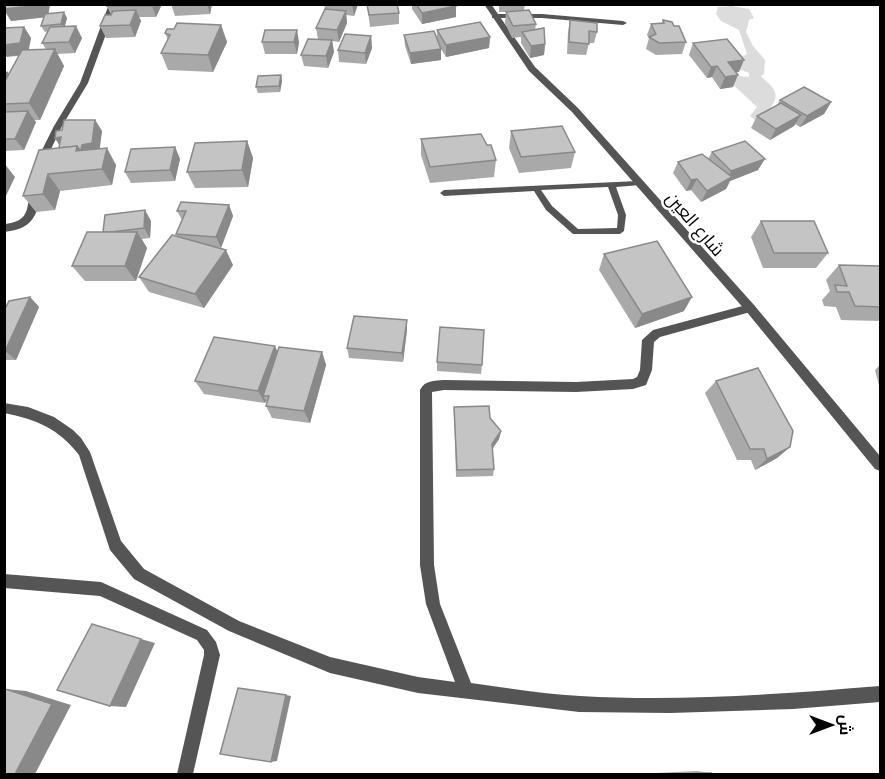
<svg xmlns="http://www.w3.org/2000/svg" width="885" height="779" font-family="'IBM Plex Sans',Cairo,sans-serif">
  <rect width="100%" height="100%" fill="#fff"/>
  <path fill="#dcdcdc" d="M731 6 749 9 754 18 749 20 746 32 753 46 765 60 764 74 761 76C764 80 768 82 771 86 784 99 766 114 755 120L750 116 757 107 727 79 739 76 749 77V73L736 68 738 53 743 56 747 54 739 30 721 21 716 14 718 7Z"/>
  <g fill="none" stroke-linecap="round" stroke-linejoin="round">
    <path fill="#555" fill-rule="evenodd" d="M638 181 642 183 641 185 616 187 626 215 624 231 620 234H573L546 210 534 191 444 196 440 193 444 190ZM608 187 618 215 617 228 578 229 552 206 541 190Z"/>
    <g fill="#555" fill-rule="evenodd">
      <path d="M109 4H117L88 83 62 126 43 166H37L35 164 54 126 80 83Z"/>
      <path d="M492 14H542L623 21 627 23 623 25 542 18H492Z"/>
      <path d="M36 190 41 193C37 218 31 229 4 232V224C38 221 21 198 36 190Z"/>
      <path d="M750 304 754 305 756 308 754 311 660 337 654 342 652 370 646 385 633 389 576 392 444 390 432 392 434 565 440 604 471 683C507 688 544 694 580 696 680 702 781 694 880 686V702L793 709 670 713 579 712 418 693 330 673 229 631 134 579 110 550 79 455C59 429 36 419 4 413V403L28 407 54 417 73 430 81 438 90 452 121 541 144 569 239 621 330 657 418 677 455 682 426 604 420 565V390C425 380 434 381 444 380L576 382 633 379 637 377 640 370 642 340 653 330Z"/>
      <path d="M4 574 101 582 207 630 216 642 220 655 193 774H177L204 655V650L197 640 100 596 4 588Z"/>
    </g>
    <path fill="#555" fill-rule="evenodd" d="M484 4H491L535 67 578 108 754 305 880 456V471L875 469 746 311 572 112 529 71Z"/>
  </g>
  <g fill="#a9a9a9">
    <path d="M50 4 48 14 67 18 64 27 82 38 75 53 57 54 64 66 40 120H34L36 122 24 150 4 151V71L9 74 19 56 4 57 24 27 31 38 28 50 46 49 42 43 48 31 45 32 41 26 44 17 11 21 4 10Z"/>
    <path d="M162 4 156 17H139L141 21 135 37 106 38 100 26 111 15 107 6Z"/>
    <path d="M171 4H212L210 14 175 16Z"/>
    <path d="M324 4H358L354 16 346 15 347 23 339 42 332 41 334 52 328 68 304 66 301 55 318 39 316 28 325 10Z"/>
    <path d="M367 4 399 13V24L370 27Z"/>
    <path d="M412 4H455L456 17 422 24 412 9Z"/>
    <path d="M499 4H525L524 10 536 24 535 30 545 44 544 55 530 58 521 43V37L512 38 505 23 506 12H499Z"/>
    <path d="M570 20 597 32 594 43H589L586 55 567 54 568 32Z"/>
    <path d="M663 20 674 26 686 42 682 54 656 55 646 49 649 38 647 35 651 24 662 23Z"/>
    <path d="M221 25 227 42 213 72 168 70 161 53 168 40 165 33Z"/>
    <path d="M437 30 490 37 489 48 446 57 439 46 441 49V60L411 64 405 46 404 35 437 39Z"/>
    <path d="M371 36 372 48 366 64 339 62 338 50Z"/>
    <path d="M262 42H299L297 54H265Z"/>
    <path d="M693 43 739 72H735L733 87 720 89 712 77 707 78 689 55Z"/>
    <path d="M281 75 282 81 280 92 258 93 256 87Z"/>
    <path d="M780 100 831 102 824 114 800 127 795 124 794 126 770 140 751 128 757 116 777 105Z"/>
    <path d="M95 120 102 131 99 149 116 165 112 185 60 191 55 210 36 212 23 196 59 148 60 146 55 138 62 130Z"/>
    <path d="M511 131 575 152 571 168 519 173 509 148Z"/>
    <path d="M421 139 496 160 494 177 430 183 421 155Z"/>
    <path d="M247 141 253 158 248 187 195 188 187 172Z"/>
    <path d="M175 147 180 159 175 181 131 183 125 172Z"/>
    <path d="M712 152 758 170 730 181 726 189 701 202 691 190 686 191 673 173 678 162 708 159Z"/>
    <path d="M229 205 233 216 221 248 217 247 233 265 204 308 149 292 139 277 177 236 176 234 182 220 177 211Z"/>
    <path d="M151 221 150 238 142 239 147 248 136 281H85L72 266 103 232Z"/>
    <path d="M761 221 828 253 816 268H763L751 237Z"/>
    <path d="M604 254 684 311 635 328 599 270Z"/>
    <path d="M839 265 880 266V321L841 320 836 307 824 306 822 300 830 291 826 280Z"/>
    <path d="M30 297 39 307 16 360H4V311Z"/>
    <path d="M407 330 403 362 349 358 347 348Z"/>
    <path d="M278 352H322L326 365 310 423 272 418 266 406 267 403 266 401 265 403 204 394 195 381Z"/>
    <path d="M437 362 482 365 481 374 437 371Z"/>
    <path d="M880 365V389L875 370Z"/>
    <path d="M716 381 790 447 777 458 755 470 751 460H737L705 393Z"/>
    <path d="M454 407 490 418 501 431 499 439 492 449 494 469 493 476 456 477Z"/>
    <path d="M697 771 711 773V774H636Z"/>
  </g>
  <g fill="#898989">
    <path d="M41 4H50L48 17 11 21 4 9Z"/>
    <path d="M152 4H162L156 17 152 6Z"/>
    <path d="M207 4H212L210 14Z"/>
    <path d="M352 4H358L354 16Z"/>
    <path d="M456 6V17L422 24V13Z"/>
    <path d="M136 10 141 21 135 37 130 25Z"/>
    <path d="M346 11 347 23 339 42 337 30Z"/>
    <path d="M64 12 67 18 64 30 61 24Z"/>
    <path d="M221 25 227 42 213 72 208 55Z"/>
    <path d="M76 26 82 38 75 53 69 42Z"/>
    <path d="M24 27 31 38 28 54 4 57V45Z"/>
    <path d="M297 30 299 42 297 54 294 42Z"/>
    <path d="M371 36 372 48 366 64 365 53Z"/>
    <path d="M490 37 489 48 446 57V45Z"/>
    <path d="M332 40 334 52 328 68 326 56Z"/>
    <path d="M545 44 544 55 530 58 531 46Z"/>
    <path d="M55 49 64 66 40 120 29 103Z"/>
    <path d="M441 49V60L411 64 410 53Z"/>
    <path d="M744 60 739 72 723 74 728 62Z"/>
    <path d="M717 66 712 77 707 78 711 67Z"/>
    <path d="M7 71 15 82 4 99V75Z"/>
    <path d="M281 75 282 81 280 92 279 86Z"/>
    <path d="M738 75 733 87 720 89 725 77Z"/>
    <path d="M831 102 824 114 800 127 807 116Z"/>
    <path d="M28 111 36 122 24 150 15 139Z"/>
    <path d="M801 115 794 126 770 140 776 129Z"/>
    <path d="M95 120 102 131 99 155 66 164 77 146 82 145Z"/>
    <path d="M61 137 62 149 55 138Z"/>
    <path d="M247 141 253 158 248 187 242 170Z"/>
    <path d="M175 147 180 159 175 181 170 170Z"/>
    <path d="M107 148 116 165 112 185 102 169Z"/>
    <path d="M765 159 758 170 730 181 726 189 701 202 707 191 727 180 731 171Z"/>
    <path d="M4 163 15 177 4 200Z"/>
    <path d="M48 174 60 191 55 210 43 194Z"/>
    <path d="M697 179 691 190 686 191 691 180Z"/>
    <path d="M229 205 233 216 221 248 216 237Z"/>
    <path d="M145 210 151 221 150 238 144 228Z"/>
    <path d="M137 232 147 248 136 281 125 266Z"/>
    <path d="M226 250 233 265 204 308 195 294Z"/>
    <path d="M30 297 39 307 16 360 5 351Z"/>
    <path d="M692 297 684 311 635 328 642 314Z"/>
    <path d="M407 320V330L403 362 402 353Z"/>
    <path d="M275 346 281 360 263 396 266 401 265 403 258 391Z"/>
    <path d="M322 352 326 365 310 423 304 411Z"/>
    <path d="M501 431 499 439 491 451 492 444Z"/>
    <path d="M790 447 777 458 755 470 767 459Z"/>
    <path d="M141 639 155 643 126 707 110 706Z"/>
    <path d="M5 689 26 691 71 705 35 774H15Z"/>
    <path d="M286 695 291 696 277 761 271 762Z"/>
  </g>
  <g fill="#c4c4c4" stroke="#898989" stroke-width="1.5">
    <path d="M4 4H41V5L4 9Z"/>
    <path d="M108 4H152V6H107Z"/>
    <path d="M367 4H397L399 13 369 15Z"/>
    <path d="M416 4H455L456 6 422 13Z"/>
    <path d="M325 9 346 11 337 30 316 28Z"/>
    <path d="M136 10 130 25 100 26 105 15H111L113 11Z"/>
    <path d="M529 10 536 24 513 26 506 12Z"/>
    <path d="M64 12 61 24 41 26 45 14Z"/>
    <path d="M570 20 597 23V32L589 31V44L569 42Z"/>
    <path d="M663 20 672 22 674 26H679L686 42 659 43 649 37 656 34 651 24 664 23Z"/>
    <path d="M480 22 490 37 446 45 437 30Z"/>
    <path d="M177 23 221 25 208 55 161 53 170 35 165 33 167 29H174Z"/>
    <path d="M76 26 69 42 42 43 50 27Z"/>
    <path d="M24 27 20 43 4 45V28Z"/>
    <path d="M544 28 545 44 531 46 522 32Z"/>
    <path d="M265 30H297L294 42H262Z"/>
    <path d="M434 31 441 49 410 53 404 35Z"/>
    <path d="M345 34 371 36 365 53 338 50Z"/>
    <path d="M308 39 332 40 326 56 301 55Z"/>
    <path d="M727 39 744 60 728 62 738 75 725 77 717 66 711 67 693 43Z"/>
    <path d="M55 49 29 103 4 104V83L22 50Z"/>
    <path d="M281 75 279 86 256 87 258 76Z"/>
    <path d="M804 87 831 102 807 116 780 100Z"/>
    <path d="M781 103 801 115 776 129 757 116Z"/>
    <path d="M28 111 15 139H4V112Z"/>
    <path d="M64 120H95L92 143 82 145 81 150H80L77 146 59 148 61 137 55 138 56 131 62 130Z"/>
    <path d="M562 126 575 152 521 157 511 131Z"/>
    <path d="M481 134 487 145H491L496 160 430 167 421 139Z"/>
    <path d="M247 141 242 170 187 172 195 143Z"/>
    <path d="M745 141 765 159 731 171 712 152Z"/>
    <path d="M77 146 76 151 107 148 102 169 48 174 43 194 23 196 39 150Z"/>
    <path d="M175 147 170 170 125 172 131 149Z"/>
    <path d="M702 154 732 177 707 191 697 179 691 180 678 162Z"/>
    <path d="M181 202 229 205 216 237 176 234 186 211H177Z"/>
    <path d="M145 210 144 228 111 232H103L105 215Z"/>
    <path d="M761 221H814L828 253H774Z"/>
    <path d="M87 232H137L125 266H72Z"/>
    <path d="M172 235 226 250 195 294 139 277Z"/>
    <path d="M657 241 692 297 642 314 604 254Z"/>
    <path d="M839 265 880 266V307L855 306 849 292H837L835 285 847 286Z"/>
    <path d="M30 297 5 351H4V311L9 301Z"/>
    <path d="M354 316 407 320 402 353 347 348Z"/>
    <path d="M440 327 484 330 482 365 437 362Z"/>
    <path d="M214 337 275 346 258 391 195 381Z"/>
    <path d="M279 347 322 352 304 411 266 406 269 396H263Z"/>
    <path d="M758 368 793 431 790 447 767 459 764 449H750L716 381Z"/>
    <path d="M489 406 490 418 501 431 492 444 494 469 457 470 454 407Z"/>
    <path d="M92 624 141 639 110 706 57 690Z"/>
    <path d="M238 688 286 695 271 762 220 754Z"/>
    <path d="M5 689 52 704 15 774H4V690Z"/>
    <path d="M711 773V774H687Z"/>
  </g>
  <g text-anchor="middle" stroke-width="5" stroke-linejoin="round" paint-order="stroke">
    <g font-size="18" fill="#000" stroke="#fff">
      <text transform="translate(695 224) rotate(49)" y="6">شارع العين</text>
    </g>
  </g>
  <rect width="885" height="779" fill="none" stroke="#000000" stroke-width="12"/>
  <g transform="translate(831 725) rotate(90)" stroke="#ffffff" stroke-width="4.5" paint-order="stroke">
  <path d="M0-4.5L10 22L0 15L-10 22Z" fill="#000000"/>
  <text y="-9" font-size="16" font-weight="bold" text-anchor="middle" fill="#000000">ش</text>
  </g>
</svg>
